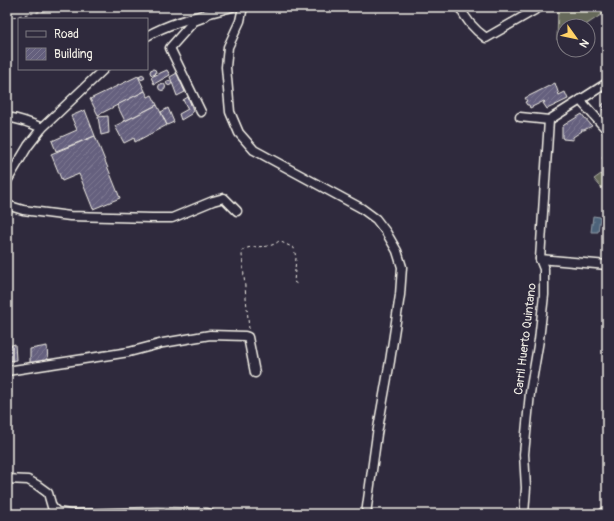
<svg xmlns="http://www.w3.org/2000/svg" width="614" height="521" font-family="Pangolin,sans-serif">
  <defs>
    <pattern id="water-ripples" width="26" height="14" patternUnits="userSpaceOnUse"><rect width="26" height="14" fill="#4e637a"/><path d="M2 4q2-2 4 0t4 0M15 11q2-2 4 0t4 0" fill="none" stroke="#687a8d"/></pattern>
    <pattern id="building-hatch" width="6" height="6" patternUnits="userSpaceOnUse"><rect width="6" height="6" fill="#65607e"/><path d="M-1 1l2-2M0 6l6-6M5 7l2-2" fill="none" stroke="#7c7790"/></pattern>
  </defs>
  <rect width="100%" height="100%" fill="#2f2a3d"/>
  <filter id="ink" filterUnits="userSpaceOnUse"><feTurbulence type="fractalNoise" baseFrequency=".025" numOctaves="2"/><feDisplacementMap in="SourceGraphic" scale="8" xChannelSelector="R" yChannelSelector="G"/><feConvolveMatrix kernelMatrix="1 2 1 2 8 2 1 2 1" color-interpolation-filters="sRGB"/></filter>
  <g filter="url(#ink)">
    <g fill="#66695a" stroke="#adada1">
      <path d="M558 7H607V11L584 26H564V36L557 40Z"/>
      <path d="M601 174 607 180V192L606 193 594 179Z"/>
    </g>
    <path fill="url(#water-ripples)" stroke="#909ca6" d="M593 216 600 217 598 232H591Z"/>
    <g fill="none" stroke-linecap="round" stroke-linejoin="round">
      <path stroke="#909ca6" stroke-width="2" d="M7 171 16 158"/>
    </g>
    <g fill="url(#building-hatch)" stroke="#f4f1e8">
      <circle cx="153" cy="72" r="3"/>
      <path d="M167 70 170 75 154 84 151 77Z"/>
      <path d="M177 73 185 92 177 96 170 77Z"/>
      <circle cx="142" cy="77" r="2.5"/>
      <path d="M138 76 145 91 98 115 90 99Z"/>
      <circle cx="169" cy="83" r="2.5"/>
      <path d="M555 83 559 95 565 92 568 99 547 109 543 103 545 102 544 101 530 108 529 105H527L525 102 527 101 525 98Z"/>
      <circle cx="162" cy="87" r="3.5"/>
      <path d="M145 91 148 97 152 95 157 105 125 121 117 105Z"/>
      <path d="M188 97 193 110 191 114 181 120 179 114 188 109 183 100Z"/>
      <path d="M607 101V116L603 112 604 111 602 109 604 107 602 105Z"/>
      <path d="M157 105 167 125 135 142 134 138 124 143 115 126Z"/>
      <path d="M168 108 174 122 167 125 161 112Z"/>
      <path d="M85 110 95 136 56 151 52 141 77 130 71 116Z"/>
      <path d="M582 114 584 117 592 126 584 130H581L582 131 573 137V140L563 139V138H562V127L564 125Z"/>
      <path d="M108 116 109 133 101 135 98 117Z"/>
      <path d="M95 136 120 198 93 209 79 174 62 181 51 154Z"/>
      <path d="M607 153V163L602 158Z"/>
      <path d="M15 344 16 360 9 361V346Z"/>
      <path d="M47 346 48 361 30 364V349Z"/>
      <path d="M7 373H9L10 383H7Z"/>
      <path d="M7 384H10L11 393 7 394Z"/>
    </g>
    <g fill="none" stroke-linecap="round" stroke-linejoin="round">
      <g stroke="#f4f1e8" stroke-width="11">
        <g id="minor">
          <path d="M243 7 240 21 228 47 226 67 230 112 239 133 254 150 361 208 376 219 386 232 397 251 402 267 400 295 390 361 377 434 366 514"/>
          <path d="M460 7C465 19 475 30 486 38L540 7"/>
          <path d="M147 36C173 21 204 15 232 7"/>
          <path d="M580 100 607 130"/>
          <path d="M201 112 170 48 194 21 202 18 206 15"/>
          <path d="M7 117C19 119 31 123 42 128"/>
          <path d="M520 117 549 120 607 83"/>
          <path d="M7 181 28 146 42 128 104 69"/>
          <path d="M7 205 23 210 70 216 152 218H172L213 201 224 198 237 211"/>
          <path d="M540 259 607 265"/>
          <path d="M7 371 129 352 163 343 210 335 245 336 248 337 255 373"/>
          <path d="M7 479 28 480 37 485 48 493 52 507 57 512 70 514 157 512 207 513 210 514"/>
          <path d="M524 514 526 488 524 454 530 393 539 340 544 295V269L540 259 549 120"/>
          <path d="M602 514 607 510"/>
        </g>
      </g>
      <g stroke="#f4f1e8" stroke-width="1" stroke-dasharray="3 3" stroke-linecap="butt">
        <path d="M136 7H148"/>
        <path d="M7 18 49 10H73L87 7"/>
        <path d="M249 329 242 255 243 250C254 243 267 251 279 241L294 248 296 258 294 282 297 284"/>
      </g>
      <use href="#minor" stroke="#2f2a3d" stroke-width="8"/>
    </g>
  </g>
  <g text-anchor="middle" stroke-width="3" stroke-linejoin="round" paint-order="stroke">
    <g font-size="12" fill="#f4f1e8" stroke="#2f2a3d">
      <text transform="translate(525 339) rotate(-83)" y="4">Carril Huerto Quintano</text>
    </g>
  </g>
  <rect width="614" height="521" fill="none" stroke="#2f2a3d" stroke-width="24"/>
  <rect x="12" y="12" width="590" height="497" fill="none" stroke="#f4f1e8" stroke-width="1.5" filter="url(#ink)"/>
  <rect x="18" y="18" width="130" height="52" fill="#2f2a3d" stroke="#7e7a81"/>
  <rect x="26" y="31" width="20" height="6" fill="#2f2a3d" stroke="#7e7a81"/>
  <text x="54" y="38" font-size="12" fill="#f4f1e8">Road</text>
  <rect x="26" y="48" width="20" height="12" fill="url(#building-hatch)" stroke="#7e7a81"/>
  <text x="54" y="58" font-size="12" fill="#f4f1e8">Building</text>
  <g transform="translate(576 38) rotate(123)"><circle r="19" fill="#2f2a3d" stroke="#7e7a81"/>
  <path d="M0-3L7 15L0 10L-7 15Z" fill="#ffd166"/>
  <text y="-6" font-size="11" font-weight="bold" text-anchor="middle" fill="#f4f1e8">N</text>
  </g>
</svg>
